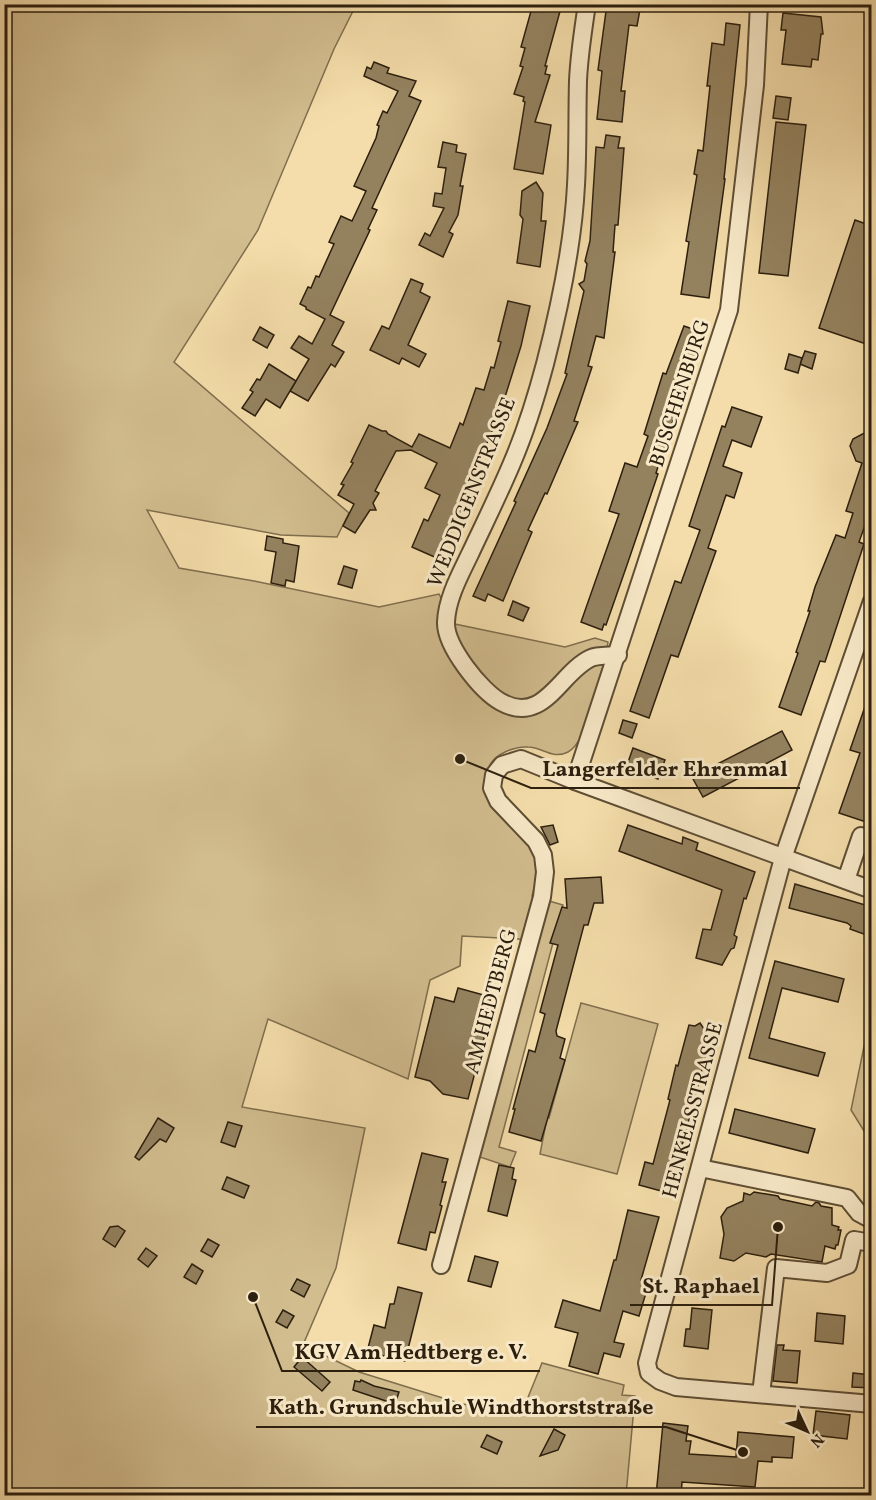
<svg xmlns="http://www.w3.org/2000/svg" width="876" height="1500" font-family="Vollkorn,serif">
  <rect width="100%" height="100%" fill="#f4ddaa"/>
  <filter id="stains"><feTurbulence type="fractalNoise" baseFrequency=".00333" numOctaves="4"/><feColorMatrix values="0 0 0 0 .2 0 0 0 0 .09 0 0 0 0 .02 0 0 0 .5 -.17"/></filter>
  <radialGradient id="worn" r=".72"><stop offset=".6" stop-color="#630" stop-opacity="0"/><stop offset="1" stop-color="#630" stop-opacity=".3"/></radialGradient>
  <g fill="#d2bd8f" stroke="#7f6e4e" stroke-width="1.5">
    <path d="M5 5H356L334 49 258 230 174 362 349 513 337 537 281 535 147 510 179 568 254 581 379 607 439 594 455 624 565 647 595 638 608 642C605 665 589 741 568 752 552 760 543 747 528 747 515 746 494 754 489 767 487 771 488 780 487 785L531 843 539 869 532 896 563 905 499 1147 516 1152 510 1167 477 1156 532 944 519 939 462 936 460 966 430 980 408 1079 268 1019 242 1107 365 1128 336 1268 303 1345 359 1372 462 1404 522 1412 542 1363 624 1385 622 1395 635 1396 626 1495 5 1496Z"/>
    <path d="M581 1003 658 1024 617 1174 540 1154 547 1118H549Z"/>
    <path d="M869 1022 872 1023 871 1139H869L851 1110Z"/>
  </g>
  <g fill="#94825f" stroke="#2c1f0e" stroke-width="1.5">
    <path d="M533 4H562L545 66H547L545 74 550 75 535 122 551 125 543 174 514 169 525 102 523 101 524 97 514 94 523 67 520 66 525 48 521 47Z"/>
    <path d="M607 4H641L637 26 629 25 621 91H625L622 122 597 119 602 71 598 70Z"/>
    <path d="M783 13 821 17 823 34H821L818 60 812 59 811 67 782 64 786 30H781Z"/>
    <path d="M726 23 740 25 724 179H725L709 298 681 294 689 242 686 241 697 175 694 174 698 150 703 151 710 86H707L712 43 724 45Z"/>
    <path d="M374 62 389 68 387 73 416 81 409 96 421 101 372 208 377 210 368 229 370 230 330 315 344 322 332 345 344 352 335 367 331 364 308 401 290 391 309 359 291 348 299 336 312 344 325 319 306 309V307L300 304 308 287 311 288 316 276 319 277 334 244 329 242 341 216 352 221 366 191 354 186 376 138 379 126 377 125 383 111 387 113 398 91 364 76 367 67 371 69Z"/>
    <path d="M776 96 791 98 788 120 773 118Z"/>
    <path d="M776 122 806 125 788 276 759 273Z"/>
    <path d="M606 135 620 137 618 148H624L618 225H615L613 252H615L604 338 596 336 588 366 592 367 574 421 578 422 547 494 545 493 528 530 532 532 513 577 503 601 488 594 485 601 473 596 516 502 514 501 547 428 567 374 565 373 584 291 579 284 584 281 587 264 585 261 590 241 596 147 604 148Z"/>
    <path d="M443 142 457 145 456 152 466 154 460 186H463L458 215 449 232 453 234 443 257 419 245 425 233 430 236 444 208 433 206 435 193 442 194 446 168 438 167Z"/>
    <path d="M536 182 543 193 541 221H546L540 267 517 263 523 219 520 215 522 191Z"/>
    <path d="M855 220 872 226V346L819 328Z"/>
    <path d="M411 279 423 284 420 292 430 297 408 345 426 354 419 367 402 358 399 364 370 350 382 326 389 329Z"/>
    <path d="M508 301 530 306 521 346 500 413 461 504 463 505 439 559 412 547 424 519 428 521 440 495 425 488 437 463 411 450 396 451 375 491 379 493 373 503 376 510H370L355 533 343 526 354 504 338 495 344 485 341 484 353 463 351 462 369 425 382 431H386L388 434 412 447 419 434 450 448 460 423 463 425 476 388 484 390 491 367 494 368 501 342 498 341Z"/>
    <path d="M684 326 704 333 669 432 656 473 658 474 627 565 606 625 604 624 602 630 581 622 619 514 609 511 625 463 637 467 648 436 644 434 663 373 666 374Z"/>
    <path d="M260 327 274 335 267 348 253 340Z"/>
    <path d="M805 351 816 354 812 369 800 364Z"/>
    <path d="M789 354 802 358 798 373 785 369Z"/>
    <path d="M269 364 296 381 280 408 266 399 255 416 242 408 253 392 250 390 257 379 260 380Z"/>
    <path d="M732 407 762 417 751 447 732 440 723 466 742 473 734 498 726 495 708 548 716 551 678 657 671 655 649 718 630 711 675 581 681 583 700 530 689 526 722 426 725 427Z"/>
    <path d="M872 429V506L859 542 864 544 825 662 820 661 801 715 779 707 798 653 796 652 810 611H808L815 587 836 535 845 538 853 513 846 511 862 463 856 461 850 446 853 439Z"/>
    <path d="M267 536 283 539V543L299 546 294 582 286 580 285 586 271 583 276 552 265 550Z"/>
    <path d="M344 566 357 570 352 588 338 584Z"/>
    <path d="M513 601 529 608 523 621 508 615Z"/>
    <path d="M869 695H872V824L839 813 860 753 850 750Z"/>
    <path d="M623 720 637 724 632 738 619 733Z"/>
    <path d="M782 731 792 750 703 797 692 777Z"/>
    <path d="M633 748 665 760 658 779 626 768Z"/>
    <path d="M553 825 558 842 550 845 541 827Z"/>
    <path d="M628 825 682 844 683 837 698 843 696 850 755 872 746 899 744 898 734 935 737 937 734 948 731 949 722 965 696 958 703 929 711 930 722 890 619 851Z"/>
    <path d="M601 877 603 903H594L588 925H584L556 1031 557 1036 565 1039 560 1058 565 1060 541 1141 509 1132 515 1109H513L529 1050 535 1052 545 1014 540 1012 558 945 550 943 562 907 567 908 565 879Z"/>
    <path d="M795 884 872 907V937L850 929 851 926 847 923 789 908Z"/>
    <path d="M775 961 844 979 838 1002 782 988 769 1038 825 1053 818 1076 749 1058Z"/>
    <path d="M458 988 491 997 483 1026 487 1027 468 1099 443 1094 430 1081 415 1077 435 997 454 1002Z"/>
    <path d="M700 1023 704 1029 712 1031 684 1139 681 1148 676 1147 665 1192 639 1185 645 1162 653 1164 670 1100 668 1099 676 1065 678 1066 689 1025 695 1026Z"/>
    <path d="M735 1109 815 1129 808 1153 729 1133Z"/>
    <path d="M158 1118 174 1128 166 1142 160 1139 139 1160 135 1157Z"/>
    <path d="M228 1122 242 1126 235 1147 221 1142Z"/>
    <path d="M422 1153 448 1159 442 1182H446L440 1205 442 1206 435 1233 430 1232 426 1250 398 1243Z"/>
    <path d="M499 1165 514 1168 512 1179 516 1180 507 1216 488 1211Z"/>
    <path d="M227 1177 249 1186 244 1198 222 1189Z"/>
    <path d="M754 1192 778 1196 780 1199 812 1206 816 1202 819 1203 821 1206 832 1208V1225L839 1227 838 1230H841L838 1245H836L835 1249 825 1246 822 1262 771 1254 766 1257 746 1253 734 1261 720 1258 724 1234 721 1217 727 1208 743 1201 744 1193 750 1195Z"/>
    <path d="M628 1210 659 1217 641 1280 649 1283 639 1316 623 1311 614 1342 624 1344 620 1357 604 1353 598 1374 569 1366 578 1333 555 1327 563 1300 600 1311 614 1260H616Z"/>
    <path d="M118 1226 125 1231 115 1247 103 1239 110 1227Z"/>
    <path d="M208 1239 219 1245 212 1257 201 1251Z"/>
    <path d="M146 1248 157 1256 148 1267 138 1259Z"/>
    <path d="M475 1256 498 1262 491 1287 468 1281Z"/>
    <path d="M192 1264 203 1271 196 1284 184 1277Z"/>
    <path d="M297 1279 310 1285 304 1297 291 1290Z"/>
    <path d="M398 1287 422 1293 405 1361 367 1352 374 1325 385 1328 390 1304H394Z"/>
    <path d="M692 1308 712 1310 708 1349 684 1346 686 1329H690Z"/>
    <path d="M283 1310 294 1316 287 1328 276 1322Z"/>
    <path d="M817 1313 845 1316 843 1344 815 1341Z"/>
    <path d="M777 1345H784L783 1350 800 1351 797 1383 773 1381Z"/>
    <path d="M302 1357 330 1382 322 1391 294 1367Z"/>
    <path d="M853 1373 872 1375V1388L852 1387Z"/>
    <path d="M361 1380 374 1386 399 1392 395 1404 353 1390 355 1381 360 1382Z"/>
    <path d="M816 1411 850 1415 847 1439 813 1435Z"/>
    <path d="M663 1423 688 1426 686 1441H691L689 1454 736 1457 738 1432 794 1437 792 1458 772 1457V1462L758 1461 755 1487 682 1482 681 1496H656Z"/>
    <path d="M554 1429 565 1435 558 1450 540 1456Z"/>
    <path d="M487 1435 502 1442 497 1454 481 1447Z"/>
  </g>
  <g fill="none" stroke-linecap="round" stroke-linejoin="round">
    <g stroke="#5e4e35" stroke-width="20">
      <g id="minor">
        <path d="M587 4C583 30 579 56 578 81 577 116 578 151 576 185 573 246 560 306 545 364 537 394 524 435 512 463 499 494 484 524 470 554 460 575 447 598 446 622 445 646 481 691 501 702 544 726 560 672 591 658 598 655 610 656 618 655"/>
        <path d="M872 601 783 858 647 1363 649 1373 660 1381 676 1387 872 1404"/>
        <path d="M575 781 729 310 755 85 759 4"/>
        <path d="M846 880 861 836"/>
        <path d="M700 1168 847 1198 859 1213 872 1220"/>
        <path d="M441 1265 542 897 545 872 543 855 536 841 498 801 492 788 494 775 502 765 521 759 575 781 872 890"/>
        <path d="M761 1394 776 1268 827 1273 848 1265 854 1240 872 1243"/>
      </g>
    </g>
    <use href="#minor" stroke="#f8e9c8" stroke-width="16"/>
  </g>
  <g text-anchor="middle" stroke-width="6" stroke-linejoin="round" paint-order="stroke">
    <g font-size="21" fill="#2c1f0e" stroke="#f8e9c8">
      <text transform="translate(679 393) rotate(-72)" y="7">BUSCHENBURG</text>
      <text transform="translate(471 492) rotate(-68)" y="7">WEDDIGENSTRASSE</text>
      <text transform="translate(490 1001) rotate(-75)" y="7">AM HEDTBERG</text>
      <text transform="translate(692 1110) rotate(-75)" y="7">HENKELSSTRASSE</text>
    </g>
  </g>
  <path fill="none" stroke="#2c1f0e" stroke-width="2" d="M460 759L531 788H800M778 1227L772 1305H630M253 1297L282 1371H540M743 1452L666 1427H256"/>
  <g fill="#2c1f0e" stroke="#f8e9c8" stroke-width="2">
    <circle cx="460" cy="759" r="6"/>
    <circle cx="778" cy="1227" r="6"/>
    <circle cx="253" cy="1297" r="6"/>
    <circle cx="743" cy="1452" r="6"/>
  </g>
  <g font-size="22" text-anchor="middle" font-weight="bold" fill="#2c1f0e" stroke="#f8e9c8" stroke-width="6" stroke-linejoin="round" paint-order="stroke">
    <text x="665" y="776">Langerfelder Ehrenmal</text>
    <text x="701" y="1293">St. Raphael</text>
    <text x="411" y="1359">KGV Am Hedtberg e. V.</text>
    <text x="461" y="1414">Kath. Grundschule Windthorststraße</text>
  </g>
  <rect width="876" height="1500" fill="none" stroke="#f4ddaa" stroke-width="24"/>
  <rect x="6" y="6" width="864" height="1488" fill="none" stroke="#2c1f0e" stroke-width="3"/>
  <rect x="12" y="12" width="852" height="1476" fill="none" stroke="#2c1f0e" stroke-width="1.5"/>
  <g transform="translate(807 1431) rotate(134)" stroke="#f8e9c8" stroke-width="4.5" paint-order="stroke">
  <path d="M0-4.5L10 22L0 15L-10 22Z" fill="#2c1f0e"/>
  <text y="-9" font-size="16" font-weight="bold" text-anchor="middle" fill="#2c1f0e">N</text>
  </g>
  <rect width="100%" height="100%" filter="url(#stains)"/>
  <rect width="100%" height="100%" fill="url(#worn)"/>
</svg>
